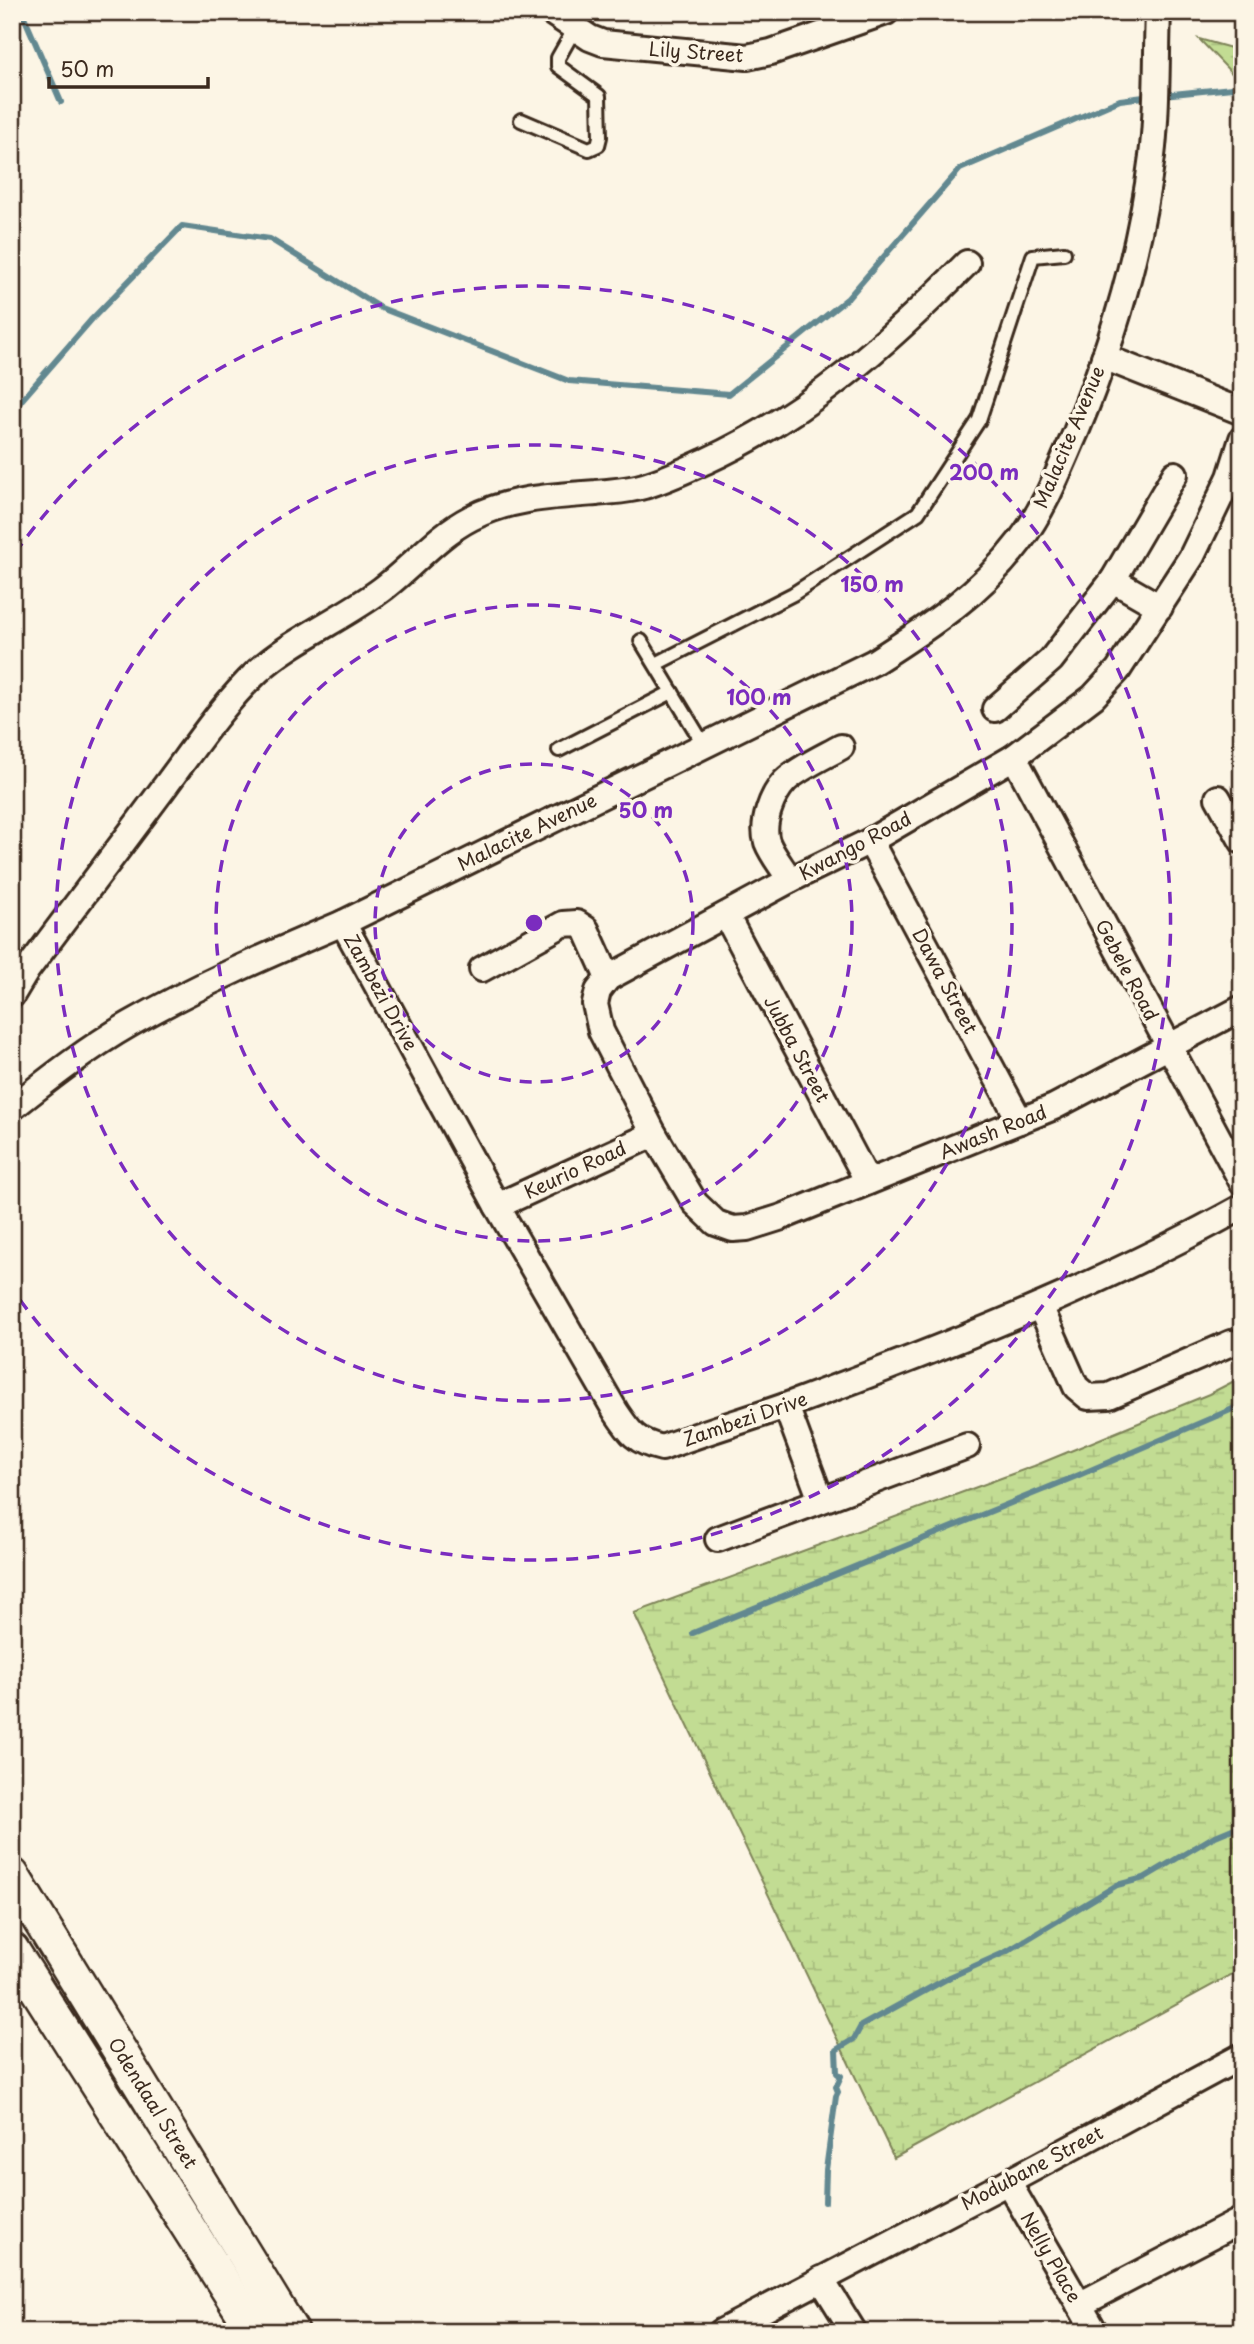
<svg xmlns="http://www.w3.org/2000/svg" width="1254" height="2344" font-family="'Playpen Sans',sans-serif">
  <defs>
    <pattern id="wetland-marsh" width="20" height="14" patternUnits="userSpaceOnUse" patternTransform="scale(1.75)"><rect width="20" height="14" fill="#c2dc93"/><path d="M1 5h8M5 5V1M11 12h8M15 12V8" fill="none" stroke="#a8bd7e"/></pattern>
  </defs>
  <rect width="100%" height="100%" fill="#fcf5e5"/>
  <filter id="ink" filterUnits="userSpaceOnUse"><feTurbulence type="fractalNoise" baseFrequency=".0143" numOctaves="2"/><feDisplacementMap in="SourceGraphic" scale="14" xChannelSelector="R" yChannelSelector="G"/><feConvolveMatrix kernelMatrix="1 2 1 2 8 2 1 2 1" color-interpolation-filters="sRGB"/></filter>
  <g filter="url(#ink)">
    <g fill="url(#wetland-marsh)" stroke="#7e8358" stroke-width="2">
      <path d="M1199 39 1242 51V84Z"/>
      <path d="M1242 1377V1969L894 2158 634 1613 1034 1466 1209 1394Z"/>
    </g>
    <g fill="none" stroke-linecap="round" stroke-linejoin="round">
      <g stroke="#628890" stroke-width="6">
        <path d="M22 12 61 102"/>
        <path d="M1163 95 1242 87"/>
        <path d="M12 411 92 319 182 226 270 239 381 308 569 381 729 394 848 298 960 169 1120 100 1152 96"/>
        <path d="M693 1633 1079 1475 1242 1405"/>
        <path d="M825 2202 826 2170 836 2096 838 2092 836 2087 841 2076 837 2073 836 2050 854 2039 861 2026 950 1977 1006 1952 1117 1885 1144 1878 1213 1837 1242 1825"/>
      </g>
      <g stroke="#3b2a1e" stroke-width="18">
        <g id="lane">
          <path d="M521 120 589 149 598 145 600 137 599 96 558 66V58L575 28"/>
          <path d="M641 641 704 745"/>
          <path d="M656 664 793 594 918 513 979 420 1033 256 1064 253"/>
          <path d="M559 750 672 692"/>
        </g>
      </g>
      <g stroke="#3b2a1e" stroke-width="30">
        <g id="street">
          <path d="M551 12 590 38 603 43 747 57 771 52 886 12"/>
          <path d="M1104 357 1242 412"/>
          <path d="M1242 439 1230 477 1192 556 1118 670 1093 697 1014 757 870 841 790 880 608 978 598 991 595 1004 601 1031 654 1134 695 1203 716 1223 733 1229 747 1228 782 1217 1054 1107 1242 1008"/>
          <path d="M1113 580 1175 474"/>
          <path d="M995 709 1051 660 1113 580 1160 607"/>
          <path d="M1014 757 1242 1182"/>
          <path d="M1218 798 1242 841"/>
          <path d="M870 841 1020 1121"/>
          <path d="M790 880C783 868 772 855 767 842 761 823 772 795 785 781 797 769 825 756 841 747"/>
          <path d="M726 915 868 1182"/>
          <path d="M343 923 497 1206 616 1412C630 1433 636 1442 662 1448 704 1432 746 1420 788 1405 943 1348 1098 1287 1242 1207"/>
          <path d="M482 969 563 924 577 923 586 929 608 978"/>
          <path d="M12 995 27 970C73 909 120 847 166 785 195 746 223 704 258 671 292 640 342 619 381 590 412 567 436 536 471 518 510 498 552 496 596 493 612 491 628 491 644 486 665 480 686 470 706 461 810 413 888 343 967 263"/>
          <path d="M12 1108C50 1078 88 1048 130 1024 198 985 270 954 343 923L874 662C929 627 981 593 1020 541 1045 508 1060 468 1076 432 1113 343 1140 251 1152 156 1158 109 1156 60 1158 12"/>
          <path d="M497 1206 654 1134"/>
          <path d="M1040 1306 1076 1387 1088 1397 1109 1396 1231 1343"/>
          <path d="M786 1406 821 1500"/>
          <path d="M718 1539 967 1446"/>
          <path d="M1008 2182 1095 2332"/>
          <path d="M821 2279 854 2332"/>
          <path d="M1079 2305 1242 2220"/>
          <path d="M721 2332 1008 2182 1242 2056"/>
        </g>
      </g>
      <g stroke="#3b2a1e" stroke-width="38">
        <g id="secondary">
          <path d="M12 1875 292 2332"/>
          <path d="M12 1950 255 2332"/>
        </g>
      </g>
      <use href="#lane" stroke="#fcf5e5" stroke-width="12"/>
      <use href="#street" stroke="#fcf5e5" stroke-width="24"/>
      <use href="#secondary" stroke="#fcf5e5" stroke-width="33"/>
    </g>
  </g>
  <g fill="none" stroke="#7b2cbf" stroke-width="3.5" stroke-dasharray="12 9">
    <circle cx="534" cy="923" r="159"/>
    <circle cx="534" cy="923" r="318"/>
    <circle cx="534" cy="923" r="478"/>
    <path d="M15 553A637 637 0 1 1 15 1293"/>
  </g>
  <g text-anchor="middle" stroke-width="7" stroke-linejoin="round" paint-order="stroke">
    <g font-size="19" fill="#3b2a1e" stroke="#fcf5e5">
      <text transform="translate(696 52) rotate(4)" y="7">Lily Street</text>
      <text transform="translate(1069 437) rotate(-67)" y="7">Malacite Avenue</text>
      <text transform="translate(527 832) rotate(-26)" y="7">Malacite Avenue</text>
      <text transform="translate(855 846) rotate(-28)" y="7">Kwango Road</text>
      <text transform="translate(1127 970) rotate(62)" y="7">Gebele Road</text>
      <text transform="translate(945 981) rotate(62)" y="7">Dawa Street</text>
      <text transform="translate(381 992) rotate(61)" y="7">Zambezi Drive</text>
      <text transform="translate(797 1049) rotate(62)" y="7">Jubba Street</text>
      <text transform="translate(993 1132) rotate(-22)" y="7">Awash Road</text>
      <text transform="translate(575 1170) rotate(-25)" y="7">Keurio Road</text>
      <text transform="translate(745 1419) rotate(-19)" y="7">Zambezi Drive</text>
      <text transform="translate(153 2103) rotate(58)" y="7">Odendaal Street</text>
      <text transform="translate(1032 2168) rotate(-28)" y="7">Modubane Street</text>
      <text transform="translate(1051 2257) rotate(60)" y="7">Nelly Place</text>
    </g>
  </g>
  <circle cx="534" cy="923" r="10" fill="#7b2cbf" stroke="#fcf5e5" stroke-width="3.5"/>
  <g font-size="21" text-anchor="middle" font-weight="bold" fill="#7b2cbf" stroke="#fcf5e5" stroke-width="7" stroke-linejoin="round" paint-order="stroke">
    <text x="984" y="480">200 m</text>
    <text x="872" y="592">150 m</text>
    <text x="759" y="705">100 m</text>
    <text x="646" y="818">50 m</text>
  </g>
  <rect width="1254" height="2344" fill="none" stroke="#fcf5e5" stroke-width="42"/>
  <rect x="21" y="21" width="1212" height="2302" fill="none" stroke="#3b2a1e" stroke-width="2.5" filter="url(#ink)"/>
  <path d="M49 77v10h159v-10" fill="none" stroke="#3b2a1e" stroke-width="3.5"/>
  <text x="60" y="77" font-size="21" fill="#3b2a1e" stroke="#fcf5e5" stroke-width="5" paint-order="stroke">50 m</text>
</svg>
